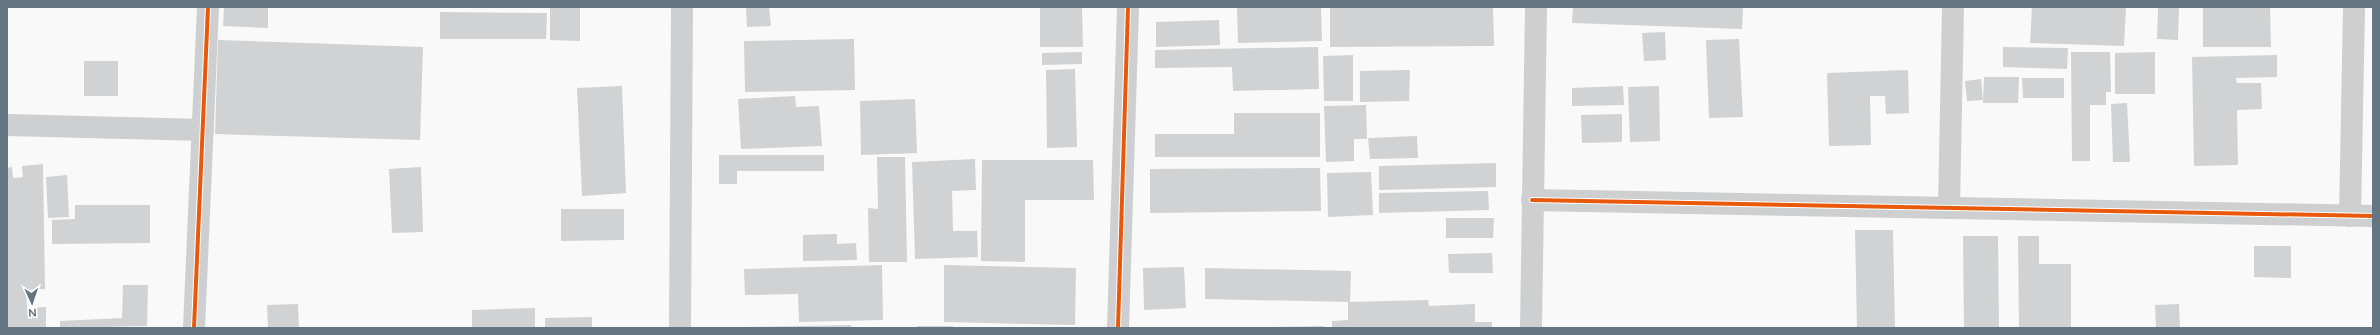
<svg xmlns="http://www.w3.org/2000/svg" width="2380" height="335" font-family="Figtree,sans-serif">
  <rect width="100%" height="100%" fill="#f9f9f9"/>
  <g fill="#d0d2d3">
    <path d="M224 7H268V28L223 26Z"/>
    <path d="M550 7H580V41L550 40Z"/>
    <path d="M746 7H769L771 26 747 27Z"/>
    <path d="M1040 7H1082L1083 47H1040Z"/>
    <path d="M1237 7H1321L1322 41 1238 43Z"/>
    <path d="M1330 7H1493L1494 46 1330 47Z"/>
    <path d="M1573 7H1743L1742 29 1572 23Z"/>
    <path d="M2032 7H2126L2124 46 2030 43Z"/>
    <path d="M2158 7H2179L2178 40 2157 39Z"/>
    <path d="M2203 7H2270L2271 47H2203Z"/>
    <path d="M440 12 547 13 546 39H440Z"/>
    <path d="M1219 20 1220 45 1156 47V22Z"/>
    <path d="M1665 32 1666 60 1644 61 1642 33Z"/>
    <path d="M854 39 855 90 745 92 744 41Z"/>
    <path d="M1739 39 1743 117 1709 118 1706 40Z"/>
    <path d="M218 40 423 47 420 140 215 134Z"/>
    <path d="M1318 47 1319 89 1233 91 1232 67 1155 68V50Z"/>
    <path d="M2003 47 2068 48 2067 69 2003 67Z"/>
    <path d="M1082 52V64L1042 65V53Z"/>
    <path d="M2071 52H2110L2111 92H2106V105H2090V161H2072Z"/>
    <path d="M2155 52V94H2115V53Z"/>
    <path d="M1353 55V101H1324L1323 56Z"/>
    <path d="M2277 55V77L2236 78 2237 83H2261L2262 109 2237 110 2238 165 2194 166 2192 57Z"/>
    <rect x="84" y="61" width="34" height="35"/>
    <path d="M1075 69 1077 147 1047 148 1046 70Z"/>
    <path d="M1410 70 1409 101 1360 102V71Z"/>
    <path d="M1908 70 1909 113 1886 114 1885 96H1870L1871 145 1829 146 1827 73Z"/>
    <path d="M1984 77H2019L2018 103H1983Z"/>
    <path d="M2022 78H2064V98H2023Z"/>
    <path d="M1981 79 1983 100 1967 101 1965 81Z"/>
    <path d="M622 86 626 193 582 196 577 88Z"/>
    <path d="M1623 86 1624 105 1572 106V88Z"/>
    <path d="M1659 86 1660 141 1630 142 1628 87Z"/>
    <path d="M795 96 796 107 819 106 822 146 741 149 738 99Z"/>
    <path d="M915 99 917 153 861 155 860 101Z"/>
    <path d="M2127 103 2130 162H2113L2111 104Z"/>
    <path d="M1366 105 1367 139H1354V161L1326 162 1324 106Z"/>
    <path d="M1234 113H1320V157H1155V134H1234Z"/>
    <path d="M1622 114V142L1582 143 1581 115Z"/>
    <path d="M1417 136 1418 158 1370 159 1368 138Z"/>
    <path d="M719 155H824V171H737V184H719Z"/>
    <path d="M877 157H905L907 262H869L868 208 878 209Z"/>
    <path d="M975 159 976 190 952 191 953 231H977L978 257 915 259 912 162Z"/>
    <path d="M982 160H1093L1094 200H1025V262L981 261Z"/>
    <path d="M1496 163V187L1379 190V166Z"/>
    <path d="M43 164 45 289 26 290 27 308 46 307V328H7V168L12 167 13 178 23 177 22 166Z"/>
    <path d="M421 167 423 232 392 233 389 169Z"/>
    <path d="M1320 168 1321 211 1150 213V169Z"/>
    <path d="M1371 172 1373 215 1328 217 1327 173Z"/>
    <path d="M67 175 69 217 48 218 46 177Z"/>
    <path d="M1488 191 1489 210 1379 213V193Z"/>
    <path d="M75 205H150V243L52 244V220L75 219Z"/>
    <path d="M561 209H624V240L561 241Z"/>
    <path d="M1446 218H1494L1493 238H1446Z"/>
    <path d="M1855 230H1893L1895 328H1857Z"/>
    <path d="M837 234V244L856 243 857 260 803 261V235Z"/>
    <path d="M1963 236H1998L1999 328H1964Z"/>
    <path d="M2018 236H2039V264H2071V328H2019Z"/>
    <path d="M2254 246H2291V278L2254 277Z"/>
    <path d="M1492 253 1493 273H1449L1448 254Z"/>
    <path d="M882 265 883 320 799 322 798 294 745 295 744 269Z"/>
    <path d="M944 265 1076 268 1075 325 944 322Z"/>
    <path d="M1184 267 1186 308 1144 310 1143 268Z"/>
    <path d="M1205 268 1351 271 1350 302 1205 299Z"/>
    <path d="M123 285H148L147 326 60 328V321L122 318Z"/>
    <path d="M1428 300 1429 306 1475 304V322H1492V328H1332V321L1348 320V302Z"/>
    <path d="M298 304 299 328H268L267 305Z"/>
    <path d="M2179 304 2180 328H2156L2155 305Z"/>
    <path d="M535 308V328H472V310Z"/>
    <path d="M592 317V328H545V318Z"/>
    <path d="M851 325V328H743V327Z"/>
    <rect x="917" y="326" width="36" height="2"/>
    <path d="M1324 326V328H1270V327Z"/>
  </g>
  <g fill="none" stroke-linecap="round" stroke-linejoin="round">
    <g stroke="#cecfd0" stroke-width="22">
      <path d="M7 125 203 130"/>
      <path d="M1532 200 2373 216"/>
      <path d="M1949 208 1953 7"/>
      <path d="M2350 216 2354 7"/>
      <path d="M194 328 208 7"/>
      <path d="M680 328 682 7"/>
      <path d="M1118 328 1128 7"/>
      <path d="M1531 328 1536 7"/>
    </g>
    <g stroke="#fff" stroke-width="6">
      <g id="cycleway">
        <path d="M1532 200 2373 216"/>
        <path d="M194 328 208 7"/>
        <path d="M1118 328 1128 7"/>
      </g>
    </g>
    <use href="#cycleway" stroke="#e8590c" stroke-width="4"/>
  </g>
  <rect width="2380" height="335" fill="none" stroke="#657683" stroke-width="16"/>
  <g transform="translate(32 303) rotate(177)" stroke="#ffffff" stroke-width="3" paint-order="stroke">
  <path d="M0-3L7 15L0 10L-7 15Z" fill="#657683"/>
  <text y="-6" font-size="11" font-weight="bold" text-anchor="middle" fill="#657683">N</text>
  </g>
</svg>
